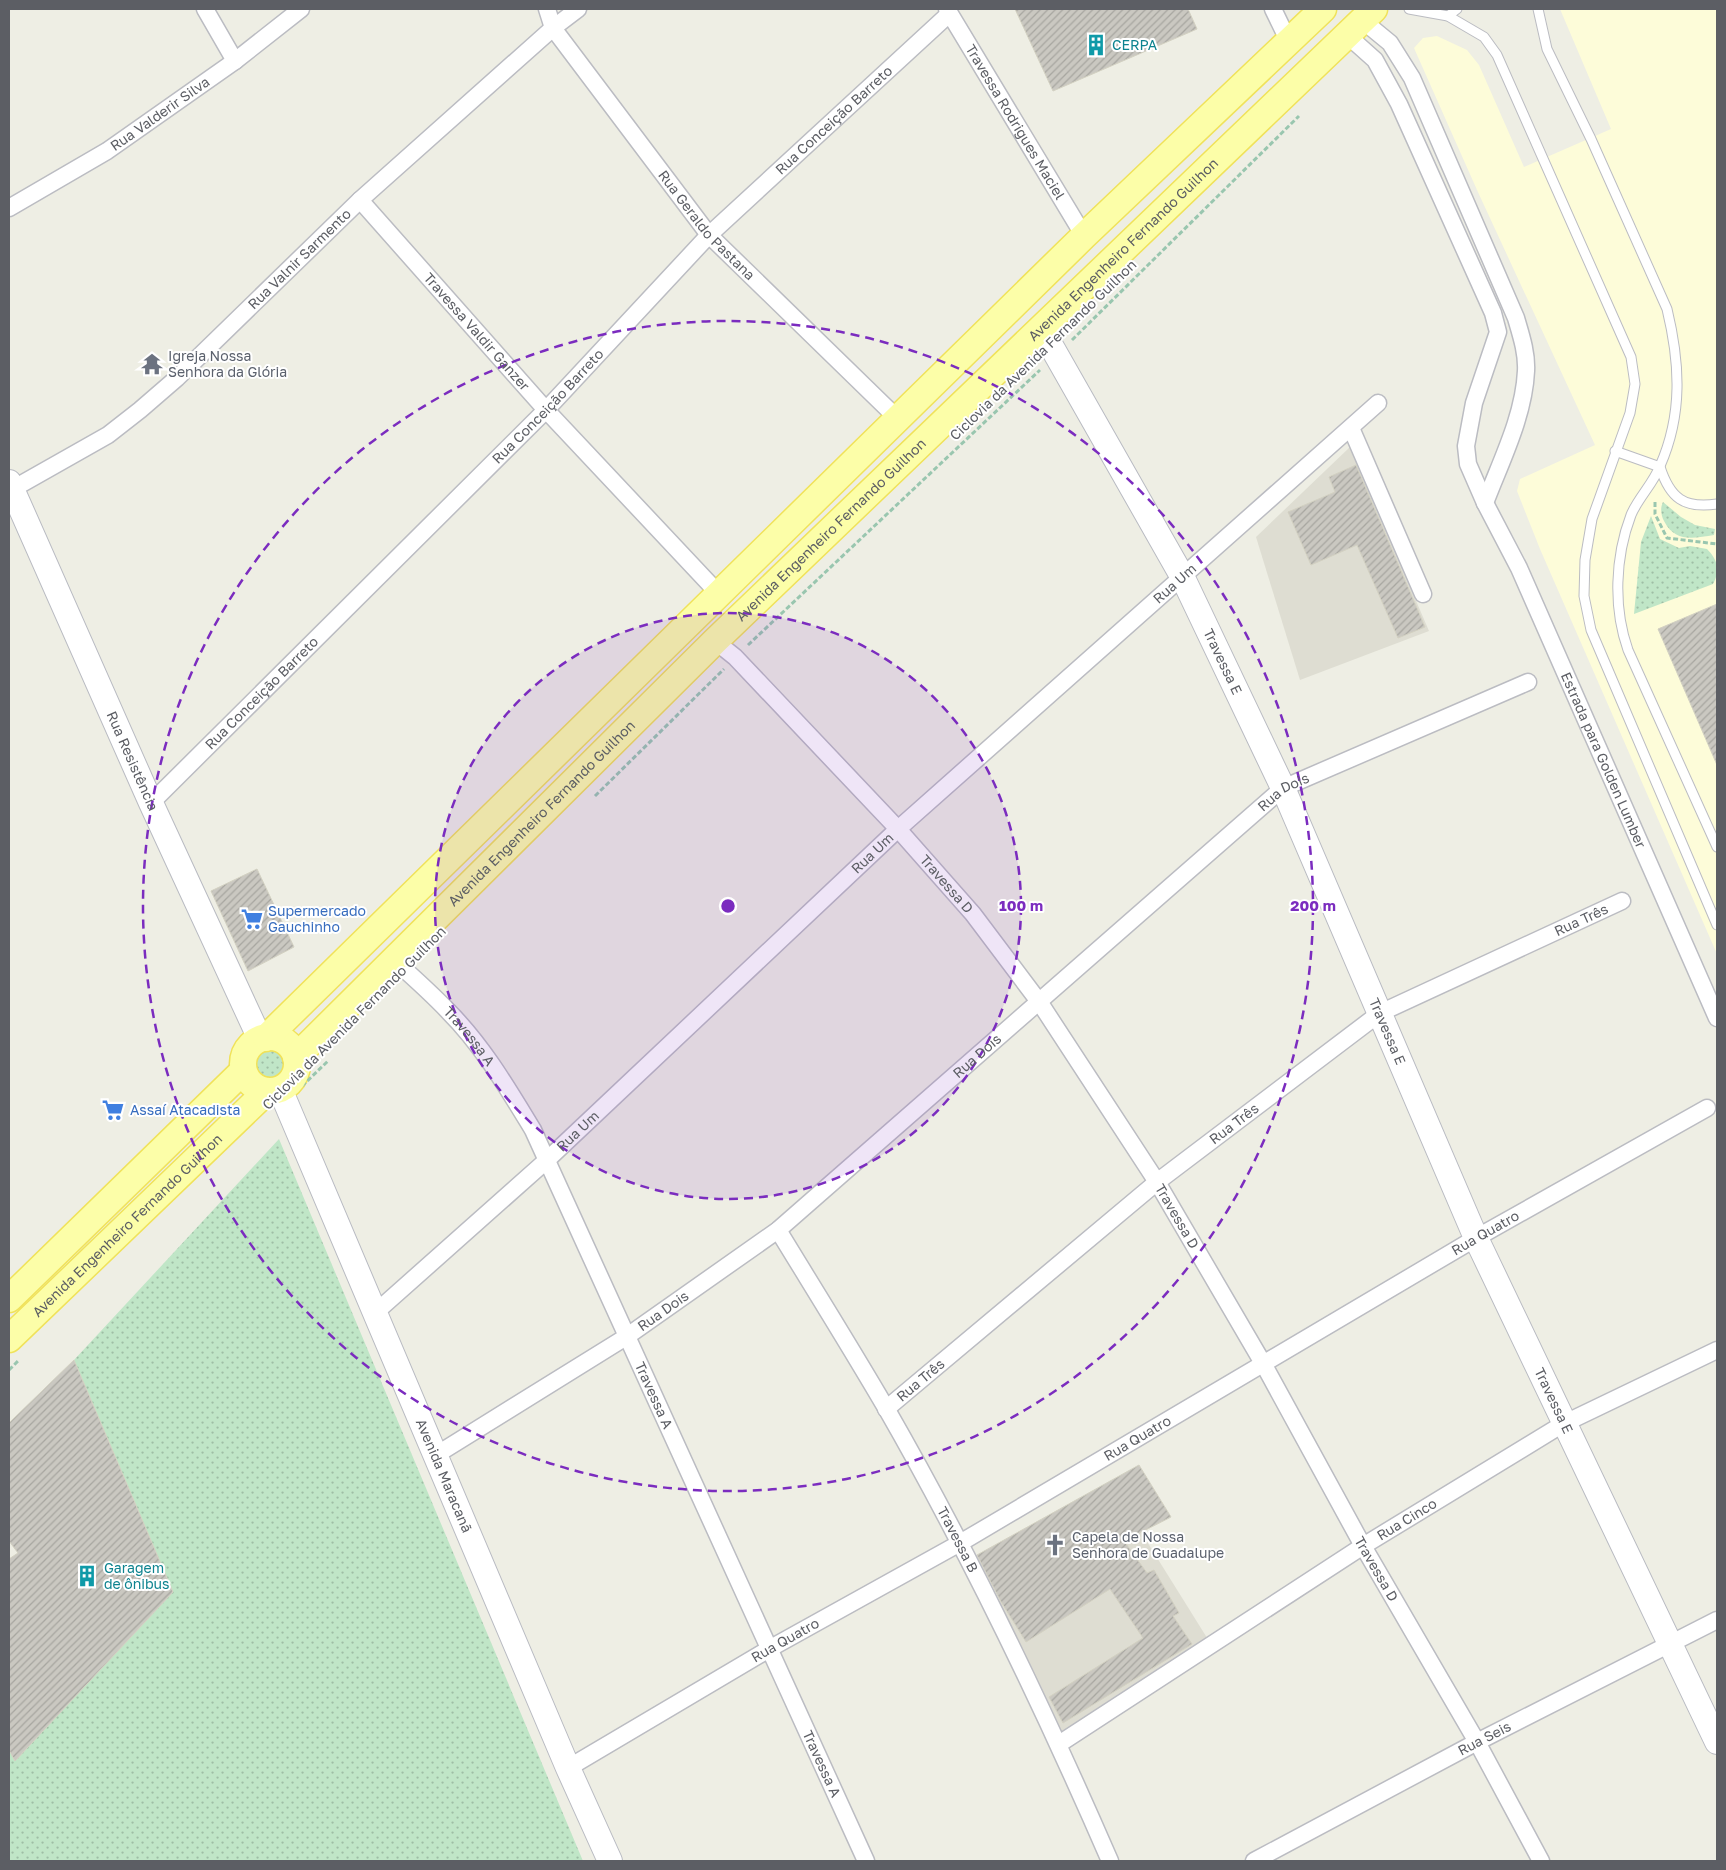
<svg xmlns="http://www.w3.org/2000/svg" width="1726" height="1870" font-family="'Golos Text',sans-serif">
  <defs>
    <pattern id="grass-dots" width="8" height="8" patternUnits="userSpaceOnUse" patternTransform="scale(1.25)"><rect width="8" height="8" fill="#c0e6c7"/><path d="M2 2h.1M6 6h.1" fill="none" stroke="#9fbea5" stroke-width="1.8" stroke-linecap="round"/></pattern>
    <pattern id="building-hatch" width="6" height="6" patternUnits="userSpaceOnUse" patternTransform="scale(1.25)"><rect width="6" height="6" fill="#cac8c1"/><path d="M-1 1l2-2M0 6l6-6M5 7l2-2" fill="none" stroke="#a7a6a0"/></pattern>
  </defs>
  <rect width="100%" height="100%" fill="#eeeee4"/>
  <path fill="#fdfcd9" d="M1560 9H1717V954L1540 549 1517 491 1520 479 1595 445 1477 190 1414 48 1423 38 1437 36 1467 50 1479 65 1524 167 1611 129Z"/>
  <g fill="#deddd2">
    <path d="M1350 447 1429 631 1300 680 1256 537Z"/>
    <path d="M1141 1532 1209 1641 1059 1734 995 1603Z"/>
  </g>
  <g fill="url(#grass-dots)">
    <path d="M1663 502 1681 517 1695 525 1715 529 1714 535C1694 538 1675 543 1664 521 1661 515 1660 508 1663 502Z"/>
    <path d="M1651 516 1660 539 1679 548 1690 546 1707 549C1717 559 1721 570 1713 584L1634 614 1641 542Z"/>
    <circle cx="268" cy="1067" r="18"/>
    <path d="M279 1139 583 1861H9V1750L15 1761 173 1592 74 1360Z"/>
  </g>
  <g fill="url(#building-hatch)" stroke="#d3d1c2">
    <path d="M1015 9H1188L1197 29 1053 91Z"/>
    <path d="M1356 465 1425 627 1398 638 1357 545 1311 565 1288 512 1335 492 1329 477Z"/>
    <path d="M1717 604V765L1658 629Z"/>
    <path d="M257 869 294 947 248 971 211 891Z"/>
    <path d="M74 1360 173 1592 15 1761 9 1750V1559L18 1553 9 1541V1423Z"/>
    <path d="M1139 1465 1171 1517 1124 1541 1147 1573 1154 1570 1179 1613 1173 1616 1192 1644 1063 1723 1049 1697 1143 1638 1110 1589 1026 1642 1000 1600 977 1555Z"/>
  </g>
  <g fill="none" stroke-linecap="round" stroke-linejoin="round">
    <g stroke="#bbbcc2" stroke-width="11">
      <g id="lane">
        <path d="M1409 9 1448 16 1484 37 1497 55 1631 357 1635 384 1630 413 1592 519 1585 560 1584 596 1591 630 1717 925"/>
        <path d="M1538 9 1547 49 1591 139 1667 309C1680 363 1683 414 1660 466 1653 484 1638 498 1631 515 1615 557 1613 608 1628 650L1717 847"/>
        <path d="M1448 16 1457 9"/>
        <path d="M1615 451 1660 467C1670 498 1684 509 1717 504"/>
      </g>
    </g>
    <g stroke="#bbbcc2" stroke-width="19">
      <g id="street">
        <path d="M205 9 235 61"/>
        <path id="s1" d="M547 9 553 28 709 235 897 418"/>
        <path id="s2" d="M947 9 1084 236"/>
        <path d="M1273 9 1289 42"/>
        <path d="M1362 20 1390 43 1412 78 1516 318C1521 335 1527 353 1526 371 1524 416 1501 461 1485 503"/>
        <path id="s3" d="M1347 35 1375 60 1399 104 1493 313 1498 332 1474 403 1466 446 1468 464 1485 503 1519 568 1717 1018"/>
        <path id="s4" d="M360 200 546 410 719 594"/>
        <path id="s5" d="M9 208 107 151 235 61 301 9"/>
        <path d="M1351 428 1423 594"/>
        <path id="s6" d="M9 491 108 435 140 410 177 378 360 200 553 28 578 9"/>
        <path id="s7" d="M715 641 735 657 898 829 973 914 1040 1003 1157 1182 1264 1365 1363 1546 1477 1742 1541 1861"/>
        <path id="s8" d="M151 803 546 410 709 235 949 14"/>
        <path id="s9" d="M395 961C413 977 431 993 448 1011 483 1046 508 1089 533 1130L866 1861"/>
        <path id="s10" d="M778 1230C814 1289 851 1348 886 1408 970 1554 1043 1707 1110 1861"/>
        <path id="s11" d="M376 1312 547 1160 898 829 1378 403"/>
        <path id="s12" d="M886 1409 1157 1182 1380 1013 1622 901"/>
        <path id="s13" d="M436 1455 626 1337 778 1230 1283 788 1528 682"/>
        <path id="s14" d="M1059 1744 1363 1546 1563 1424 1717 1350"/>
        <path id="s15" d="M568 1768 769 1649 960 1543 1476 1238 1707 1108"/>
        <path id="s16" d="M1254 1861 1477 1742 1717 1620"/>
      </g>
    </g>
    <g stroke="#b9bbc2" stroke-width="26">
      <g id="secondary">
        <path id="s17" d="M1041 328 1182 576 1283 788 1476 1238 1717 1742"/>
        <path id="s18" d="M9 482 151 803 260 1039"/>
        <path id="s19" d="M280 1089 568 1768 610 1861"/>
      </g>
    </g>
    <g stroke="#f0e25a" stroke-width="29">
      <g id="primary">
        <circle cx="270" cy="1064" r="27"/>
        <path d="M266 1038 1084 236 1323 9"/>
        <path id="s20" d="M296 1057 715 641 1374 9"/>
        <path d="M9 1299 243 1071"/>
        <path id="s21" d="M9 1339 267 1091"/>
      </g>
    </g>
    <g stroke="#99c6af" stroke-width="3" stroke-dasharray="5 2.5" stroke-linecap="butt">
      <path d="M1072 340 1299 116"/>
      <path d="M1655 502V514L1667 538 1717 544"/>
      <path d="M748 645 1040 370"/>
      <path d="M595 796 724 669"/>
      <path d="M302 1086 328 1061"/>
      <path d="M9 1370 19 1360"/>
    </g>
    <use href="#lane" stroke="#fff" stroke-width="9"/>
    <use href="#street" stroke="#fff" stroke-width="16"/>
    <use href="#secondary" stroke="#fff" stroke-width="24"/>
    <use href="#primary" stroke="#fcfea8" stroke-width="26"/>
  </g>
  <circle cx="728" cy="906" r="293" fill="#7b2cbf" fill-opacity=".12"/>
  <g fill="none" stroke="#7b2cbf" stroke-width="2.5" stroke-dasharray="9 6">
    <circle cx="728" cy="906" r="293"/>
    <circle cx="728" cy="906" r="585"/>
  </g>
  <defs>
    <g id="building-bare" transform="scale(1.725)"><path d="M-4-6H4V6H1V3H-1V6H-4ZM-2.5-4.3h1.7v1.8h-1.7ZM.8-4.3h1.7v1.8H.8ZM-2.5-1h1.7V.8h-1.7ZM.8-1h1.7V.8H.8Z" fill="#0f9aa8" stroke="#fff" stroke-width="2.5" paint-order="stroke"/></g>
    <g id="temple-bare" transform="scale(1.725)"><path d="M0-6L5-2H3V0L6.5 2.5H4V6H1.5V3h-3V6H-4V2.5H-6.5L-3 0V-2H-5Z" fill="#6b7280" stroke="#fff" stroke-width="2.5" paint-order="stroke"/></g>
    <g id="supermarket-bare" transform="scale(1.725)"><path d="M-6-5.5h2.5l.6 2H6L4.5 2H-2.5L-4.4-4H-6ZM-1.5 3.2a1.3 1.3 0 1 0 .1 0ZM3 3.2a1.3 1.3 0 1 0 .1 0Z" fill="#3f7fe0" stroke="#fff" stroke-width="2.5" paint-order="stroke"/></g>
    <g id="church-bare" transform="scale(1.725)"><path d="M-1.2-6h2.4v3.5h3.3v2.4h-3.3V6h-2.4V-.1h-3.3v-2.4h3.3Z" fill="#6b7280" stroke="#fff" stroke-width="2.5" paint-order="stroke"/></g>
  </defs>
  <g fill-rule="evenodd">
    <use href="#building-bare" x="1096" y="45"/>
    <use href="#temple-bare" x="152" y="364"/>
    <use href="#supermarket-bare" x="252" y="919"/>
    <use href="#supermarket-bare" x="113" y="1110"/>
    <use href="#church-bare" x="1055" y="1545"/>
    <use href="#building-bare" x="87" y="1576"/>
  </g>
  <g text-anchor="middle" stroke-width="4" stroke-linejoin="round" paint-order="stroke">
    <g font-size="14" fill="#0d838f" stroke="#fff" text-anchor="start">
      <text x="1112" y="50">CERPA</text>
      <text x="104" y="1573">Garagem<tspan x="104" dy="16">de ônibus</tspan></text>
    </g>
    <g font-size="14" fill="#5c5e64" stroke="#fff">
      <text dy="5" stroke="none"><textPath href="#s5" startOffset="178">Rua Valderir Silva</textPath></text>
      <text dy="5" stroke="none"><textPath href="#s8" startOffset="966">Rua Conceição Barreto</textPath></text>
      <text dy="5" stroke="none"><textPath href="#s2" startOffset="132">Travessa Rodrigues Maciel</textPath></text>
      <text dy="5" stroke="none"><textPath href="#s1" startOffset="270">Rua Geraldo Pastana</textPath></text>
      <text dy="5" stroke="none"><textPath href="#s20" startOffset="1156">Avenida Engenheiro Fernando Guilhon</textPath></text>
      <text dy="5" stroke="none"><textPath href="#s6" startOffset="374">Rua Valnir Sarmento</textPath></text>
      <text dy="5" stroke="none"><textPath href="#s4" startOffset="176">Travessa Valdir Ganzer</textPath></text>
      <text transform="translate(1043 350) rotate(-44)" y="5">Ciclovia da Avenida Fernando Guilhon</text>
      <text dy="5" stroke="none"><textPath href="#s8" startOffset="561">Rua Conceição Barreto</textPath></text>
      <text dy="5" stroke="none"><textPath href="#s20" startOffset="751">Avenida Engenheiro Fernando Guilhon</textPath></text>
      <text dy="5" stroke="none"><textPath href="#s11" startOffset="1081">Rua Um</textPath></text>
      <text dy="5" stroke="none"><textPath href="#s17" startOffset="380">Travessa E</textPath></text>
      <text dy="5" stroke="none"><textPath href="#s8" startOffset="156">Rua Conceição Barreto</textPath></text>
      <text dy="5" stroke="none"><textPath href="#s3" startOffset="799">Estrada para Golden Lumber</textPath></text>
      <text dy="5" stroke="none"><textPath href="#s18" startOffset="305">Rua Resistência</textPath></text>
      <text dy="5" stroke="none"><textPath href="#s13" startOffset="1079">Rua Dois</textPath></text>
      <text dy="5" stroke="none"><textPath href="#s20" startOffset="346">Avenida Engenheiro Fernando Guilhon</textPath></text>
      <text dy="5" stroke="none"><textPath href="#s11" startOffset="676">Rua Um</textPath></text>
      <text dy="5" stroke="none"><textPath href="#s7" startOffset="336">Travessa D</textPath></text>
      <text dy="5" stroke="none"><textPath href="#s12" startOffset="855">Rua Três</textPath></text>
      <text transform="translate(354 1018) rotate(-45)" y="5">Ciclovia da Avenida Fernando Guilhon</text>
      <text dy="5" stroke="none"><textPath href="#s17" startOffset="785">Travessa E</textPath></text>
      <text dy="5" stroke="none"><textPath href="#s9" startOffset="106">Travessa A</textPath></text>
      <text dy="5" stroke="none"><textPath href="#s13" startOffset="674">Rua Dois</textPath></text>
      <text dy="5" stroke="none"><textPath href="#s12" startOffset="450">Rua Três</textPath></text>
      <text dy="5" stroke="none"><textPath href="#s11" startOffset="271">Rua Um</textPath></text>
      <text dy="5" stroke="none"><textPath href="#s7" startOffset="741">Travessa D</textPath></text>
      <text dy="5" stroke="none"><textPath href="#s21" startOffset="164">Avenida Engenheiro Fernando Guilhon</textPath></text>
      <text dy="5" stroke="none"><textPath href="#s15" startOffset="1062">Rua Quatro</textPath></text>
      <text dy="5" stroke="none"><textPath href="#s13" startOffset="269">Rua Dois</textPath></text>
      <text dy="5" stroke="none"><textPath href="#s12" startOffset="45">Rua Três</textPath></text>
      <text dy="5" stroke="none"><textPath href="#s9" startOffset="511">Travessa A</textPath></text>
      <text dy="5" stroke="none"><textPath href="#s17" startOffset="1190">Travessa E</textPath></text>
      <text dy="5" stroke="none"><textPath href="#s15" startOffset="658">Rua Quatro</textPath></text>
      <text dy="5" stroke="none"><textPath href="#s19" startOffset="420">Avenida Maracanã</textPath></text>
      <text dy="5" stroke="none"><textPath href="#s14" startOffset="414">Rua Cinco</textPath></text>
      <text dy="5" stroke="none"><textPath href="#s10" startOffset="358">Travessa B</textPath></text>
      <text dy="5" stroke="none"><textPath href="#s7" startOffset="1146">Travessa D</textPath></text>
      <text dy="5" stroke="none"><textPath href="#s15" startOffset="252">Rua Quatro</textPath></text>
      <text dy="5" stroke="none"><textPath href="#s16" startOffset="261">Rua Seis</textPath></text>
      <text dy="5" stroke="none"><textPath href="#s9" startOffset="916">Travessa A</textPath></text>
    </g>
    <g font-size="14" fill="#5b616d" stroke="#fff" text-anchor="start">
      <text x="168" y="361">Igreja Nossa<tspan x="168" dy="16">Senhora da Glória</tspan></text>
      <text x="1072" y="1542">Capela de Nossa<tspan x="1072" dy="16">Senhora de Guadalupe</tspan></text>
    </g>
    <g font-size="14" fill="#366cbe" stroke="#fff" text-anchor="start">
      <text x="268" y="916">Supermercado<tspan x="268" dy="16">Gauchinho</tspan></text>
      <text x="130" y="1115">Assaí Atacadista</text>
    </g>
  </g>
  <circle cx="728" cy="906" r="8" fill="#7b2cbf" stroke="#fff" stroke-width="2.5"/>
  <g font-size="15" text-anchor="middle" font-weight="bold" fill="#7b2cbf" stroke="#fff" stroke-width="4" stroke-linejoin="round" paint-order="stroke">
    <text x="1021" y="911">100 m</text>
    <text x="1313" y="911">200 m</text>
  </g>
  <rect width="1726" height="1870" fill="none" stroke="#5c5e64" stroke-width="20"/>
</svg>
